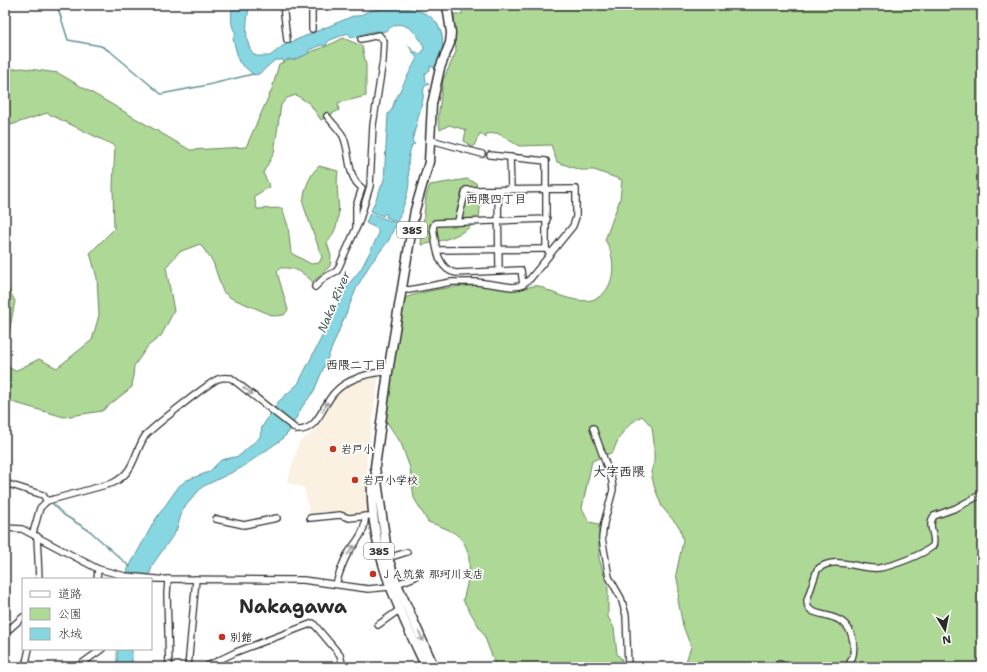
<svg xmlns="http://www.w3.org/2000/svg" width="987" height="672" font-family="'Shantell Sans','Klee One',sans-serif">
  <rect width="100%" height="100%" fill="#fff"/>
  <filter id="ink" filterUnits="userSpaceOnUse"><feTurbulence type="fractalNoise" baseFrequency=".025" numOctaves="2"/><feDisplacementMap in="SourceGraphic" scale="8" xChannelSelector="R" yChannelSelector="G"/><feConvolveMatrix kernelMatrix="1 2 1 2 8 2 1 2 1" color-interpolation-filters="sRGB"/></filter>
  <g filter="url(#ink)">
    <path fill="#fbf1e3" d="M379 376 367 456 368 510 365 513 355 515 338 512 319 514 310 516 304 488 287 482 299 442 313 432 332 398 342 389 359 380Z"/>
    <g fill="#aed896" stroke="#6c8260">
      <path d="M463 5H982V667H684L691 647 683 626 678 600 679 589 676 574 683 541 680 528 662 507 654 486 651 472 654 462V443L652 427 642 416C626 425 619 435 613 452L592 461 582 508 589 522 599 524V558L608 589V617L614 628 617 654 621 658 624 667H496L484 635 463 600C468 582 475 555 461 539 454 530 439 526 428 522L414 498 410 468 401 443 384 418 404 298C436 287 467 285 500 285 508 285 516 288 524 288 530 287 534 285 539 286 542 287 545 289 547 290 559 296 579 303 592 300 617 293 617 257 605 240L620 199 622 180 594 170H580L557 162 551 145 519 146 497 133 486 134V138L480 133 473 148 464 141 466 130 449 125 440 130 438 119 443 80 456 52 454 14H462Z"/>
      <path d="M343 38 362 46 366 65V96L338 103 339 110 321 120 310 104 296 95 287 98 281 105 274 153 263 173 270 187 254 196 257 209 282 208 288 226 291 253 311 264 319 263 322 257 303 204C304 190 309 175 319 166L338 171C334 199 347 218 327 243L331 256 330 266 313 282C302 272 296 267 280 268L277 272 288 310 284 315 274 316 231 298 223 292 213 262 200 244 179 252 166 267 174 311 161 336 148 346 134 366 132 387 102 411 64 417 5 400V365L15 371 39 359 57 368 92 340 99 315 97 278 90 253 114 229 113 186 115 146 47 113 5 127V70L22 68 58 73 190 150 246 147 272 89 279 64C301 54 322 50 343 38Z"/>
      <path d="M467 179 476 183 481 200 479 218C464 236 443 241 421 245L426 196 430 185Z"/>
      <path d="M5 283 15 301 9 333 5 337Z"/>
    </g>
    <g fill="#87d7e2" stroke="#629299">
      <path d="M233 5H250C246 19 243 47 256 56H270L284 45 353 16C362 17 363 12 370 11 389 6 428 4 439 27 446 41 442 55 435 68L430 66V70L425 74 426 82 429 84 424 87 423 99 412 141 415 144 412 145C407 158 408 166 409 179 410 190 402 211 397 222L386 217 387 214 385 213 383 216 371 211 384 180 388 114 392 109 395 100 417 58 408 45 413 51 421 54 424 49C422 37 405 19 393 26 389 28 387 31 382 32 371 28 361 38 351 37L348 33 328 41 326 46 321 45 309 50 308 54 293 60 288 59 285 62 283 60H275L259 74 254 75 239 62 237 57V54L233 39 236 33C230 28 231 11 233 5Z"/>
      <path d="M370 213 396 223 389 240 369 266 357 287 314 391 302 407 288 433 281 440 241 468 202 487 183 509 176 531 153 564 148 579H126L128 569 155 520 179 486 187 480 209 472 221 460 239 456 260 437 262 427 278 402 298 384 348 285 361 269 373 246 378 235V229L366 223Z"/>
      <rect x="117" y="649" width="15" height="18"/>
    </g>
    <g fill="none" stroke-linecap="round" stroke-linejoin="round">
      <g stroke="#629299" stroke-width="1.5">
        <path d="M57 5 68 40 101 46 111 52 161 94 208 85 253 74"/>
        <path d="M53 504 64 515 90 531 130 567"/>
      </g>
      <g stroke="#2b2b2b" stroke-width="8">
        <g id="minor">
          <path d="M283 5 287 40"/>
          <path d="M312 5V29"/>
          <path d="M337 5V6"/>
          <path d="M327 116C332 123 339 129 343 136 351 153 346 177 362 188L356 206V227"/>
          <path d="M431 140 482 154"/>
          <path d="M490 155 546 161V249L550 253"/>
          <path d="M510 157 511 189"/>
          <path d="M498 190 499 270"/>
          <path d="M438 250 546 249"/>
          <path d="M523 285 521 270 456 273C436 269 436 244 433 227L435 223 547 219"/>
          <path d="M315 287 325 277 337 271 359 222 370 186 373 125 383 60 384 41 379 35 361 39"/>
          <path d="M402 289 409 290 451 282H477L512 287 520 286 530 279 573 226 576 217V189L466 190 458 221"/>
          <path d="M593 428 612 481 613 490 604 523 602 538 609 577 621 598 626 615 628 667"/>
          <path d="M5 483 43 495 47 501"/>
          <path d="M310 518 340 515 349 518 368 516"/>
          <path d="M216 519 244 525 277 518"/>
          <path d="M5 528 22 529 98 569 125 576 157 579 303 580 368 589 389 587 415 577"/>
          <path d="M33 533 40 508 47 501 113 483C135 472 133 455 145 436 150 429 210 382 218 379 222 377 227 378 231 378L297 430C318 431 322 406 334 393 346 379 370 372 388 372"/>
          <path d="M37 536 39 579"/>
          <path d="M388 558 407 552"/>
          <path d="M97 579 98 569"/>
          <path d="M168 579 167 594 169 667"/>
          <path d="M336 584C339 574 342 564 347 555 356 541 366 533 365 516"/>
          <path d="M378 625 399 610"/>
          <path d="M5 633 23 617"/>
          <path d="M25 667 29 649"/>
          <path d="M77 667 102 649"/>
          <path d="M188 667 196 579"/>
          <path d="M205 667 236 652 313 623 340 655 343 667"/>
          <path d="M775 667 780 664 784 667"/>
          <path d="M847 667C858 654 855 628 839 620 831 615 820 615 812 611 808 609 807 604 807 600L817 570C834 554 858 570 879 568 893 566 922 555 933 546 937 536 926 526 934 516L956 508 982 494"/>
        </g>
      </g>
      <g stroke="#2b2b2b" stroke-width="11">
        <g id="highway">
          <path d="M372 480C369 550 397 606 426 667"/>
          <path d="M434 667 397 584 388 558 375 467 388 372 415 210 429 162 432 104 440 68 450 43 451 33 447 5"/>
        </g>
      </g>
      <use href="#minor" stroke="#fff" stroke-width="5.5"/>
      <use href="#highway" stroke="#fff" stroke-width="8"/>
    </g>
    <defs><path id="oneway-shaft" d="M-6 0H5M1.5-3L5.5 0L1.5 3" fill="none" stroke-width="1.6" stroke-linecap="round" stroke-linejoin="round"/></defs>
    <g stroke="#a0a0a0">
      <use href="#oneway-shaft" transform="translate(248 391) rotate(36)"/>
      <use href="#oneway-shaft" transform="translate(325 407) rotate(-60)"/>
      <use href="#oneway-shaft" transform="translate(351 550) rotate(-53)"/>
      <use href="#oneway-shaft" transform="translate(421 636) rotate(66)"/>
    </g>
  </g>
  <g fill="#c8321e" stroke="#fff" stroke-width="1.5">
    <circle cx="333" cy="449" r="4"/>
    <circle cx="355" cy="480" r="4"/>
    <circle cx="373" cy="574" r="4"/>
    <circle cx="222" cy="637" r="4"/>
  </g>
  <g text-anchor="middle" stroke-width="3.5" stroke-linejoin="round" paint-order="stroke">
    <g fill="#fff" stroke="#6b6b6b" stroke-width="1">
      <rect x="397" y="222" width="30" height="16" rx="3"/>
      <rect x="364" y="543" width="30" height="16" rx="3"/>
    </g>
    <g font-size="10" font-weight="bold" fill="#2b2b2b">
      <text x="412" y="234">385</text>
      <text x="379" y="555">385</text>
    </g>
    <g font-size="11" font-weight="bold" fill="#2b2b2b" stroke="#fff" text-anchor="start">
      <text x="341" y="453">岩戸小</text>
      <text x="363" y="484">岩戸小学校</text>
      <text x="381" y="578">ＪＡ筑紫 那珂川支店</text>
      <text x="230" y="641">別館</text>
    </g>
    <g font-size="12" font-weight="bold" fill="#2b2b2b" stroke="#fff">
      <text x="496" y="203">西隈四丁目</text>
      <text x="356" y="369">西隈二丁目</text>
    </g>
    <g font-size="12" font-style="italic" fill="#475f62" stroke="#fff">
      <text transform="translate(334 302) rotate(-67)" y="4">Naka River</text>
    </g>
    <g font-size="13" font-weight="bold" fill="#2b2b2b" stroke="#fff">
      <text x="619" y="476">大字西隈</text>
    </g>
    <g font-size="19" font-weight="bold" fill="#2b2b2b" stroke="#fff">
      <text x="293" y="613">Nakagawa</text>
    </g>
  </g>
  <rect width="987" height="672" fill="none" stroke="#fff" stroke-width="20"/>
  <rect x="10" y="10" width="967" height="652" fill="none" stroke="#2b2b2b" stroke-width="1.5" filter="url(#ink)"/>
  <rect x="22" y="578" width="130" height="72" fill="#ffffff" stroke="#aaaaaa"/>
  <rect x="30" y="591" width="20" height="6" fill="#ffffff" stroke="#aaaaaa"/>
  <text x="58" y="598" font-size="12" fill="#2b2b2b">道路</text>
  <rect x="30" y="608" width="20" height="12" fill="#aed896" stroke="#aaaaaa"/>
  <text x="58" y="618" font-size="12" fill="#2b2b2b">公園</text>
  <rect x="30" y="628" width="20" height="12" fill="#87d7e2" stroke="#aaaaaa"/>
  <text x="58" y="638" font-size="12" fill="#2b2b2b">水域</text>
  <g transform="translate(945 630) rotate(170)" stroke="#ffffff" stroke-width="3" paint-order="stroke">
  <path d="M0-3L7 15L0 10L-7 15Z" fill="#2b2b2b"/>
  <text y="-6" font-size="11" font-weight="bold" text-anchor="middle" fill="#2b2b2b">N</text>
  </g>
</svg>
